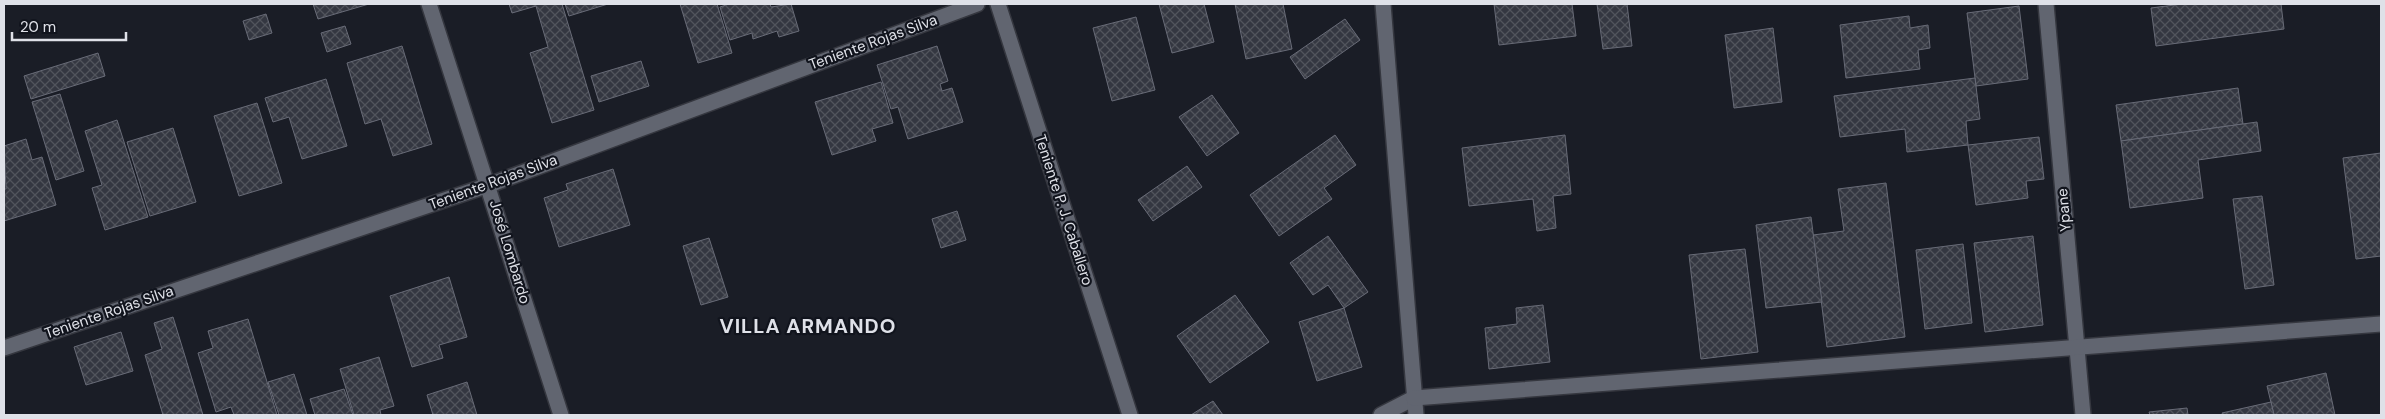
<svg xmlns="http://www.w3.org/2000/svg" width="2385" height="419" font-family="'DM Sans',sans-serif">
  <defs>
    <pattern id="building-cross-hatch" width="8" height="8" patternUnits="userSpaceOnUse" patternTransform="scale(1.25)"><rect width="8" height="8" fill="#343741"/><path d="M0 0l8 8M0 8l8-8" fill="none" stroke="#51545c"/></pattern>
  </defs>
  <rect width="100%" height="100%" fill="#1a1d26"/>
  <g fill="url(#building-cross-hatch)" stroke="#686b77">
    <path d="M313 4H369L318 19Z"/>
    <path d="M509 4H562L594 110 552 123 530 53 548 47 536 6 512 13Z"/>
    <path d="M565 4H608L569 16Z"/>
    <path d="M680 4H717L732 53 698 63Z"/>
    <path d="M729 4H770L771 7 791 4 799 31 779 37 777 31 753 39 752 33 730 40 720 7Z"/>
    <path d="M1159 4H1204L1214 42 1172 53Z"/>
    <path d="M1235 4H1283L1292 49 1246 59Z"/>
    <path d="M1494 4H1572L1576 36 1499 45Z"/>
    <path d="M1597 4H1627L1632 46 1603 49Z"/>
    <path d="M2182 4H2281L2284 29 2156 46 2151 8Z"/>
    <path d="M2019 6 2028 79 1976 86 1967 13Z"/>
    <path d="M266 14 272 33 249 40 243 21Z"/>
    <path d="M1909 16 1910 28 1928 25 1930 48 1918 50 1920 69 1846 78 1840 25Z"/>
    <path d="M1136 17 1155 90 1112 101 1093 28Z"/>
    <path d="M1345 19 1360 40 1305 79 1290 57Z"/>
    <path d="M345 26 351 44 327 52 321 33Z"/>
    <path d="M1773 28 1782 102 1734 108 1725 35Z"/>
    <path d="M402 46 432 144 393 156 381 119 365 124 347 63Z"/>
    <path d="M937 46 948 81 940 84 942 91 952 88 963 122 908 139 898 107 891 109 877 65Z"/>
    <path d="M98 53 105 76 31 99 24 76Z"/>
    <path d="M641 61 649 86 599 102 591 76Z"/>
    <path d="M1975 78 1980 119 1966 121 1968 145 1907 152 1905 129 1840 137 1834 96Z"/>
    <path d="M326 79 347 146 302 159 289 117 273 122 265 98Z"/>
    <path d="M881 82 893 123 872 129 876 141 832 155 815 102Z"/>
    <path d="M2238 88 2243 124 2121 141 2116 105Z"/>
    <path d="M60 94 84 171 56 180 32 102Z"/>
    <path d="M1212 95 1239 133 1207 156 1179 117Z"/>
    <path d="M257 103 282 183 239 196 214 116Z"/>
    <path d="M117 120 148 217 105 230 92 188 102 185 85 131Z"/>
    <path d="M2257 122 2261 151 2198 160 2203 198 2130 208 2121 141Z"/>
    <path d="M173 128 196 202 150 216 127 142Z"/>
    <path d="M1335 135 1356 165 1324 188 1332 199 1279 236 1250 195Z"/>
    <path d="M1565 135 1571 194 1553 196 1556 228 1537 231 1533 199 1469 206 1462 148Z"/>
    <path d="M2039 137 2044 179 2026 181 2028 198 1976 205 1968 145Z"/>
    <path d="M26 139 32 160 42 157 56 205 4 221V189H6L4 146Z"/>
    <path d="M2381 153V256L2356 259 2343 158Z"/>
    <path d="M1187 166 1202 187 1153 221 1138 200Z"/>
    <path d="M613 169 630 225 559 247 544 198 568 190 566 184Z"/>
    <path d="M1886 183 1905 337 1827 347 1813 235 1844 231 1838 189Z"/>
    <path d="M2262 196 2274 285 2245 289 2233 199Z"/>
    <path d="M957 211 966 240 941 248 932 219Z"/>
    <path d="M1811 217 1822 302 1766 308 1756 225Z"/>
    <path d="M1328 236 1368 292 1344 308 1328 285 1313 295 1290 263Z"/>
    <path d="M2033 236 2043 325 1985 332 1974 243Z"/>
    <path d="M709 238 728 297 701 305 683 246Z"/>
    <path d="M1963 244 1972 323 1925 329 1916 250Z"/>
    <path d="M1745 249 1758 352 1701 359 1689 255Z"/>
    <path d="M449 277 467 337 439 345 443 358 412 367 390 296Z"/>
    <path d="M1235 295 1269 342 1210 383 1177 336Z"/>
    <path d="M1543 305 1550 362 1489 369 1485 328 1517 324 1516 308Z"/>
    <path d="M1344 308 1362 367 1317 381 1299 322Z"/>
    <path d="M173 317 203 415H163L145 355 162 349 154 323Z"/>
    <path d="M248 319 277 415H234L231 407 216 412 198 353 213 348 208 331Z"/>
    <path d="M121 332 133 371 86 385 74 347Z"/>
    <path d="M379 357 394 406 380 410 381 415H354L340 369Z"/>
    <path d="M2326 373 2335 415H2274L2267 386Z"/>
    <path d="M294 374 307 415H279L268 382Z"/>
    <path d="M467 382 477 415H433L427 395Z"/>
    <path d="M344 389 353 415H315L310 399Z"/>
    <path d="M1213 401 1223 415H1191Z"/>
    <path d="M2271 402 2274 415H2223L2222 413Z"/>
    <path d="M2187 408 2188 415H2150L2149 412Z"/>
  </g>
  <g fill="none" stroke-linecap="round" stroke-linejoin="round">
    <g stroke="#35373f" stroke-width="18">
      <path id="service" d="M1381 415 1414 398"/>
    </g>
    <g stroke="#35373f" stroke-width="18">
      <g id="minor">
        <path d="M429 4 561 415"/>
        <path d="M998 4 1130 415"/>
        <path d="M1383 4 1416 415"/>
        <path d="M2046 4 2083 415"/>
        <path d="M4 348 489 185 977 4"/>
        <path d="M1414 398 2381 324"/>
      </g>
    </g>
    <use href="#service" stroke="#616570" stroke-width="15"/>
    <use href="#minor" stroke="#616570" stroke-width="15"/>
  </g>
  <g text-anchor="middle" stroke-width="4.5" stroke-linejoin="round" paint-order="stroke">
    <g font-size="15" fill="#dfe1e8" stroke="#11141d">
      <text transform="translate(873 42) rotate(-20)" y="5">Teniente Rojas Silva</text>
      <text transform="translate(493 182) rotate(-20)" y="5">Teniente Rojas Silva</text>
      <text transform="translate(1064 210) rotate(72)" y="5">Teniente P. J. Caballero</text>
      <text transform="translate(2064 210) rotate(-95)" y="5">Ypane</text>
      <text transform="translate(510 252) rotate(73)" y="5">José Lombardo</text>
      <text transform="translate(109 312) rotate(-19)" y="5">Teniente Rojas Silva</text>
    </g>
    <g font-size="20" font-weight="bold" letter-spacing="1" fill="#dfe1e8" stroke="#11141d">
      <text x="808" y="333">VILLA ARMANDO</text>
    </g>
  </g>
  <rect width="2385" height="419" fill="none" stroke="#dfe1e8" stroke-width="10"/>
  <path d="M12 32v8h114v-8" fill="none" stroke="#dfe1e8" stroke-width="2.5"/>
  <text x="20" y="32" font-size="15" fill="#dfe1e8" stroke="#11141d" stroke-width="4" paint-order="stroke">20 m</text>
</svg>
